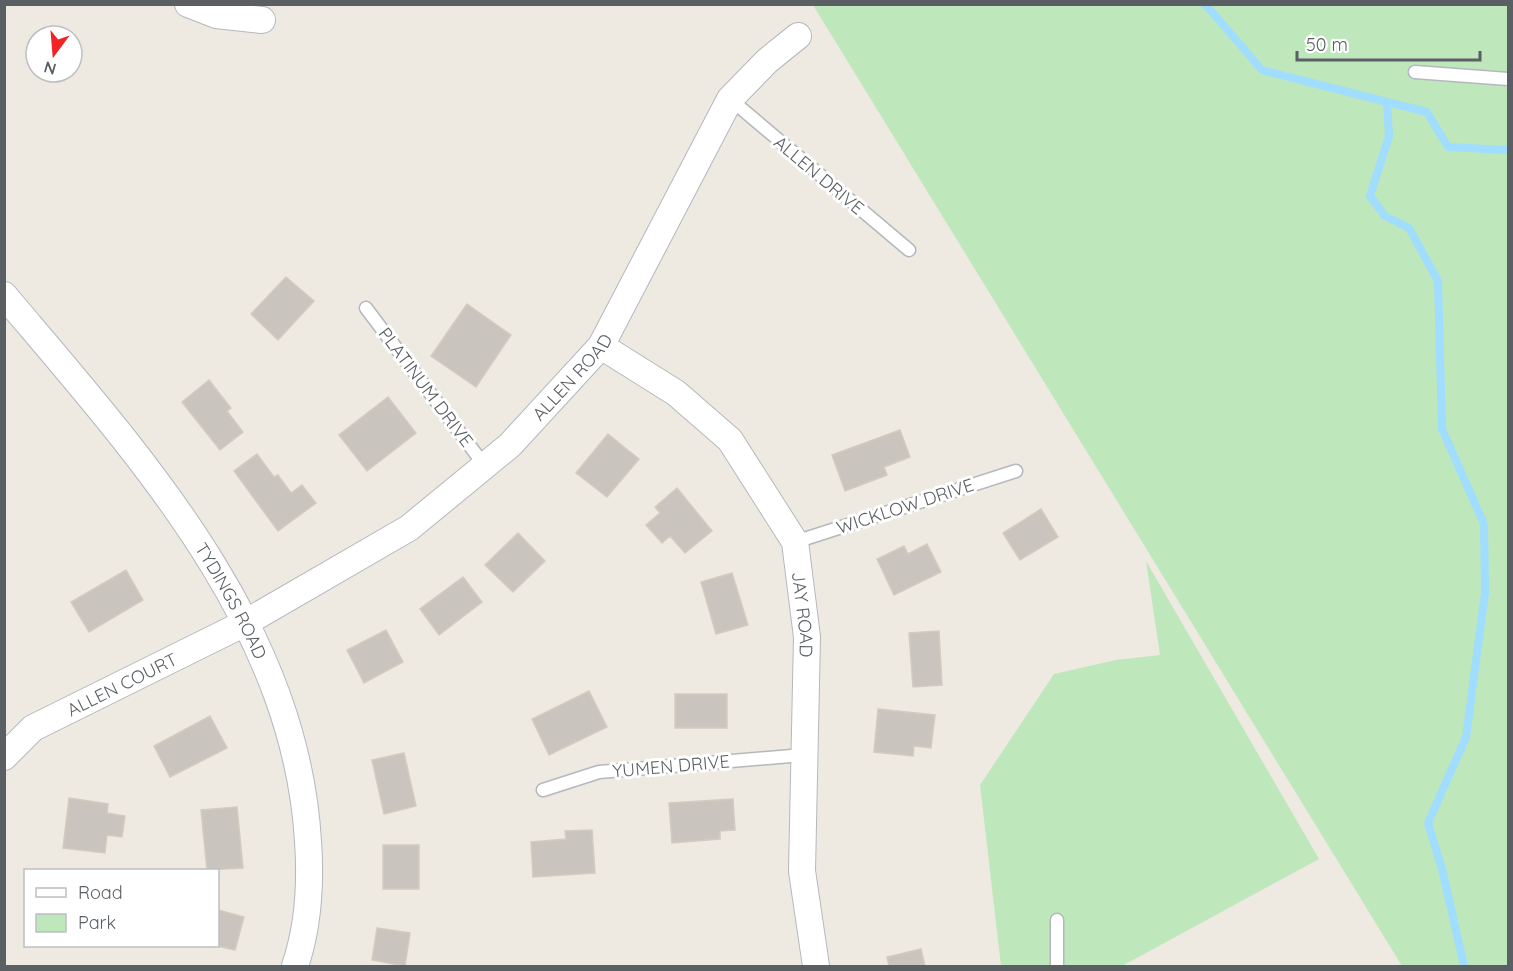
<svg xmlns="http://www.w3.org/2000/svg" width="1513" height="971" font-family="Quicksand,sans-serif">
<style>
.green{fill:#bfe7bc}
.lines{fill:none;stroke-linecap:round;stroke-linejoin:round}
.stream{stroke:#a0ddff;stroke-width:8}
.building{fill:#c9c5be;stroke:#d3cbbf;stroke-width:1.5}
.lane-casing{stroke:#b4b8bd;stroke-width:15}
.street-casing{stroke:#b4b8bd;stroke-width:28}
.lane{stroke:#fff;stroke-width:12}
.street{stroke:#fff;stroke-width:26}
.labels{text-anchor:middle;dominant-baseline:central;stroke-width:6;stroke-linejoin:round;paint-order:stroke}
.street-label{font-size:18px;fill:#5a5f63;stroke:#fff}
</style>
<rect width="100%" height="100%" fill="#eeeae1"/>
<!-- green -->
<path class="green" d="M 813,5 L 1508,5 L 1508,966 L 1402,966 Z
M 1146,561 L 1319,859 L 1122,966 L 1001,966 L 980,785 L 1054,674 L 1116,660 L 1160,655 Z"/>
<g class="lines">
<!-- stream -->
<path class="stream" d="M 1205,4 L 1262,70 L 1387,102 L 1389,136 L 1370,196 L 1385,216 L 1409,228 L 1438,281 L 1442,429 L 1484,524 L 1485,593 L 1466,737 L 1428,823 L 1442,869 L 1464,966
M 1387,102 L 1427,112 L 1448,147 L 1508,150"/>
</g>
<!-- building -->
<path class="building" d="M 286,277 L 314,301 L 278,340 L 251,314 Z
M 467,304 L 511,335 L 476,387 L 431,356 Z
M 209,380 L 231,408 L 227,411 L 243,432 L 220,450 L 182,402 Z
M 388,397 L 416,433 L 367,471 L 339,435 Z
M 900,430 L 910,457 L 884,467 L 887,475 L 845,491 L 832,455 Z
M 608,434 L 639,459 L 607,497 L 576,473 Z
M 257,454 L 274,477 L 278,475 L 291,493 L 302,485 L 316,503 L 278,531 L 234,471 Z
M 677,488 L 712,531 L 685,553 L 670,536 L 662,543 L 646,525 L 660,513 L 655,507 Z
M 1041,509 L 1058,537 L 1020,560 L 1003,533 Z
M 518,533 L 545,561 L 513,592 L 485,565 Z
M 927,544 L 941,572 L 894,595 L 877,559 L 904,546 L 908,554 Z
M 126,570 L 143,600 L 89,632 L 71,602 Z
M 732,573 L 748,625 L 716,634 L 701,582 Z
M 463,577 L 482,602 L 439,635 L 420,609 Z
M 386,630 L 403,662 L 364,683 L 347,650 Z
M 939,631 L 942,685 L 913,687 L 909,633 Z
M 589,691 L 607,727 L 549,755 L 532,719 Z
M 675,694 L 727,694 L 727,728 L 675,728 Z
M 878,709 L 935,715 L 931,748 L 914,746 L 913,756 L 874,752 Z
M 210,716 L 227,748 L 170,777 L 154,746 Z
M 404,753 L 416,806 L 384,814 L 372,760 Z
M 69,798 L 108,804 L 107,813 L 125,816 L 122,837 L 107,835 L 105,853 L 63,848 Z
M 733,799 L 735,830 L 720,831 L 720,839 L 672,843 L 669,803 Z
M 237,807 L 243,868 L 207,870 L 201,810 Z
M 592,830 L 595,873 L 533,877 L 531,842 L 566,839 L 565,831 Z
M 383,845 L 419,845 L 419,889 L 383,889 Z
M 218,910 L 244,917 L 235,950 L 217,946 Z
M 377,928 L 410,933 L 405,966 L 372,960 Z
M 921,949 L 925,966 L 889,966 L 887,957 Z"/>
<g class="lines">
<defs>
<path id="lane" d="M 1415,72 L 1508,79
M 730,99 L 909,250
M 366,308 L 485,466
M 795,542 L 1016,471
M 543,790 L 599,772 L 803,755
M 1057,920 L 1057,966"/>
<g id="street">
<path d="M 188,4 L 216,15 L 262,20"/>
<path id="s1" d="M 4,295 C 138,454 295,624 308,841 C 311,884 309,925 295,966"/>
<path id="s2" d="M 601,346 L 676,393 L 730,440 L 795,542 L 807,637 L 802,871 L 816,966"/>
<path id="s3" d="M 4,757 L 33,728 L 245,623 L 409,528 L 510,445 L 601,346 L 730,99 L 767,61 L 798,36"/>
</g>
</defs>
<!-- lane casing -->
<use href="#lane" class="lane-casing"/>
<!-- street casing -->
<use href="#street" class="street-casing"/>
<!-- lane -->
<use href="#lane" class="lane"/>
<!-- street -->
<use href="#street" class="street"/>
</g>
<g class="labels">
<!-- street labels -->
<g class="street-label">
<text transform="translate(819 175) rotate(40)">ALLEN DRIVE</text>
<text stroke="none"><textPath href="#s3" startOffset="690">ALLEN ROAD</textPath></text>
<text transform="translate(426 387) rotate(53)">PLATINUM DRIVE</text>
<text transform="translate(905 506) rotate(-18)">WICKLOW DRIVE</text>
<text stroke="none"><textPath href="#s1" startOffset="382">TYDINGS ROAD</textPath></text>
<text stroke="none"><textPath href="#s2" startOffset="354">JAY ROAD</textPath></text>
<text stroke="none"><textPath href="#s3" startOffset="140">ALLEN COURT</textPath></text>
<text transform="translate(671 766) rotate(-5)">YUMEN DRIVE</text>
</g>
</g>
<!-- border -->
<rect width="1513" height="971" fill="none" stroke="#5a5f63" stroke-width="12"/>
<!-- legend -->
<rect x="24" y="869" width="195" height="78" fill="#ffffff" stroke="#bdbfc1" stroke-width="1.5"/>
<rect x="36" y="888" width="30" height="9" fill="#ffffff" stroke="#bdbfc1" stroke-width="1.5"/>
<text x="78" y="899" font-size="18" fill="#5a5f63">Road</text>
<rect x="36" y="914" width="30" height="18" fill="#bfe7bc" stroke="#bdbfc1" stroke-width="1.5"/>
<text x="78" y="929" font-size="18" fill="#5a5f63">Park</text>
<!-- north arrow -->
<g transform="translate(54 54) rotate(196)"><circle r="28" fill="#ffffff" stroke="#bdbfc1" stroke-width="1.5"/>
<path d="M0-4.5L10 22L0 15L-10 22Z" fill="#f22324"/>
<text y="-9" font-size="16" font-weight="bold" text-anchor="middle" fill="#5a5f63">N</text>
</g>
<!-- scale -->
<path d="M1297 51v9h183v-9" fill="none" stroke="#5a5f63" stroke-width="3"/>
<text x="1306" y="51" font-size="18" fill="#5a5f63" stroke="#ffffff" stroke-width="4.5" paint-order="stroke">50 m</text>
</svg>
